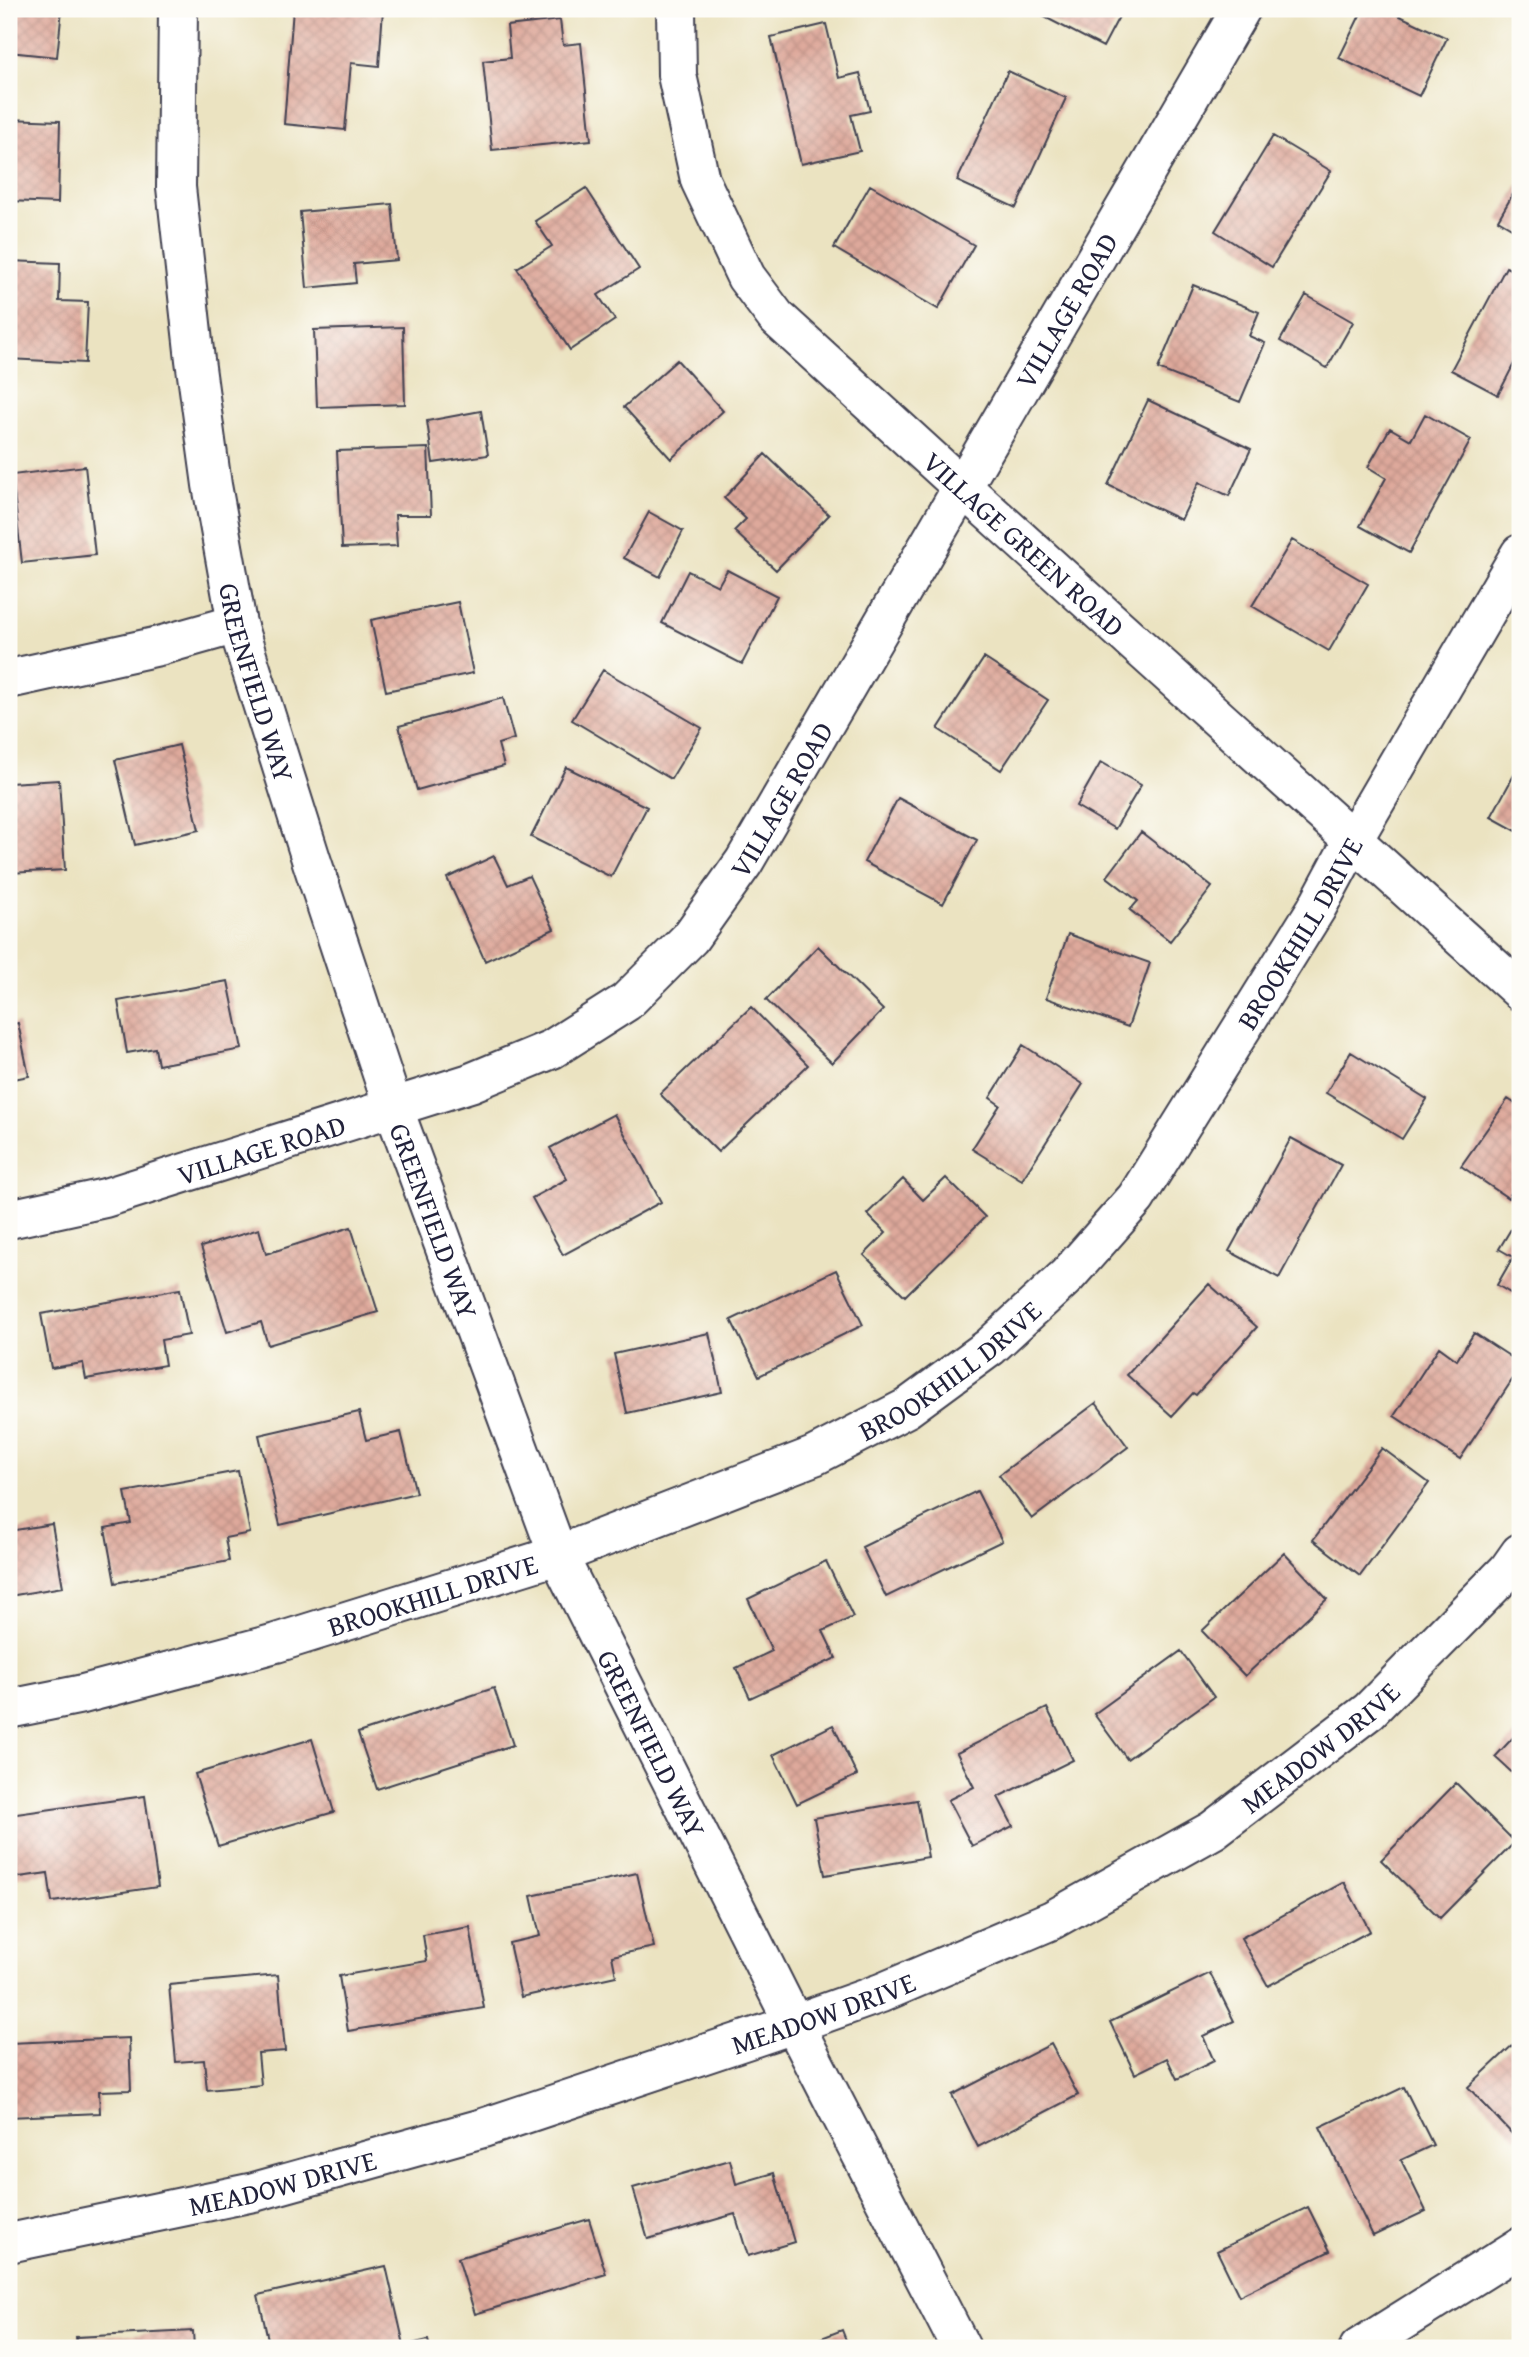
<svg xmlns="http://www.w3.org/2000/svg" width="1529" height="2357" font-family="'Gentium Book Plus',serif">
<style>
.building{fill:url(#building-cross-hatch)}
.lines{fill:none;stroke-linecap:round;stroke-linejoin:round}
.minor-casing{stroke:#403f4f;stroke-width:42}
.minor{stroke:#fff;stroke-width:38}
.labels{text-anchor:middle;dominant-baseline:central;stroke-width:6;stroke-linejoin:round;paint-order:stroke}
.street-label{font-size:28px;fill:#22223b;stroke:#fdfcf7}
</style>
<defs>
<pattern id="building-cross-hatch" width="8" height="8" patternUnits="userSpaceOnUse" patternTransform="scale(1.75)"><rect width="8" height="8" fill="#dea99b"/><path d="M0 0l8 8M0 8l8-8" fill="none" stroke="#be9186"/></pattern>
</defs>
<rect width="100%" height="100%" fill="#fdfcf7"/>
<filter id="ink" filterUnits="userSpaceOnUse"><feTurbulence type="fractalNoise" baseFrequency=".0143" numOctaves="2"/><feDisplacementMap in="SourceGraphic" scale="14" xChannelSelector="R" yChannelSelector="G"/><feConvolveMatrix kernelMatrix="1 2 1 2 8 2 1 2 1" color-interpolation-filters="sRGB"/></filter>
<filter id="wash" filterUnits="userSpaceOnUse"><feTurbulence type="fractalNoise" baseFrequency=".00686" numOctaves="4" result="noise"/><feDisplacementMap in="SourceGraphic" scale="28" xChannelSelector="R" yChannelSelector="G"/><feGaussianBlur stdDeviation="1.57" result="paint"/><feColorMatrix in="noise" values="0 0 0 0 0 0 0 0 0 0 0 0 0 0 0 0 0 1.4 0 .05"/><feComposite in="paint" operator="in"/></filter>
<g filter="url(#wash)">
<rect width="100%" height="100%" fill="#ebe3c1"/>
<g id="blocks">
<!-- building -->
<path class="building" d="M 9,9 L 62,9 L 57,57 L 9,52 Z
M 293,9 L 383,9 L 379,66 L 351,63 L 345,130 L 284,124 Z
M 1029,9 L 1123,9 L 1103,47 Z
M 1363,9 L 1385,9 L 1447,38 L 1419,96 L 1339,58 Z
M 560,20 L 563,45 L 581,43 L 591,140 L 492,150 L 483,61 L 510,58 L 507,26 Z
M 826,24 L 839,78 L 860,73 L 870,111 L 851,115 L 860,151 L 801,164 L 771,37 Z
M 1008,71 L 1066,98 L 1016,208 L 957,181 Z
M 9,119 L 60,121 L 58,203 L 9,201 Z
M 1273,136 L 1331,171 L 1272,267 L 1215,231 Z
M 1520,182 L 1520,233 L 1498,220 Z
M 870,185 L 974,245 L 938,309 L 834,248 Z
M 586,188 L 639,269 L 598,295 L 615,320 L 570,350 L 517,268 L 552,246 L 535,221 Z
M 392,204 L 397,260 L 354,264 L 356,283 L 307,288 L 300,212 Z
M 9,261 L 60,263 L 59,301 L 88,302 L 85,363 L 9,359 Z
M 1506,267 L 1520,274 L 1520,352 L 1498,395 L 1451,370 Z
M 1193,285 L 1259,312 L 1249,336 L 1265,343 L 1240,402 L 1158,369 Z
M 1306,295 L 1353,322 L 1327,368 L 1280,341 Z
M 403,327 L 405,404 L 317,407 L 314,330 Z
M 677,360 L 723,411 L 671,459 L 624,407 Z
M 1148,400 L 1251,449 L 1229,496 L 1199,482 L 1181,520 L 1108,485 Z
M 481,411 L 488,455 L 433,463 L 427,421 Z
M 1425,414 L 1471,440 L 1409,553 L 1360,526 L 1386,478 L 1368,467 L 1390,428 L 1411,440 Z
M 428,448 L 431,515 L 395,515 L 397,546 L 342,548 L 337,451 Z
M 765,454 L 829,515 L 776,570 L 734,531 L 746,519 L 724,498 Z
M 85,466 L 95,555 L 22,563 L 12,475 Z
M 649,512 L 683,531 L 660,577 L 624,558 Z
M 1292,540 L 1368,584 L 1329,651 L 1252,606 Z
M 727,570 L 777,596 L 742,664 L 662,623 L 688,571 L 718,586 Z
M 458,602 L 473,673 L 386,691 L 371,620 Z
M 984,658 L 1048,700 L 1001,770 L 938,729 Z
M 603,670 L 702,728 L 671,779 L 572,720 Z
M 503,698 L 514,739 L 498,744 L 504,766 L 417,790 L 399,726 Z
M 179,745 L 199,830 L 135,845 L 115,760 Z
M 1101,762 L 1141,785 L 1115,829 L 1076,806 Z
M 1520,764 L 1520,833 L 1491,817 Z
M 566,767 L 647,807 L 611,877 L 531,837 Z
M 59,780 L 65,870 L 9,873 L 9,783 Z
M 898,798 L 977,840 L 943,904 L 864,862 Z
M 1141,832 L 1212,887 L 1170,941 L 1130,910 L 1138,901 L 1107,877 Z
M 494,856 L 508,885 L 529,876 L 554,929 L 485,961 L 447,878 Z
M 1068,934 L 1150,963 L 1128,1027 L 1046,998 Z
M 818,946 L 883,1010 L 832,1063 L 766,1000 Z
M 228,981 L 242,1049 L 158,1065 L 155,1048 L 127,1053 L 118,1001 Z
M 751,1007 L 808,1065 L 718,1152 L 660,1094 Z
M 18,1023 L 29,1076 L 9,1080 L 9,1025 Z
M 1023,1045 L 1083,1084 L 1022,1180 L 972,1149 L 1000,1105 L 990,1098 Z
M 1351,1052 L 1427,1099 L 1402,1139 L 1326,1093 Z
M 1508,1099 L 1520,1107 L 1520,1179 L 1508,1198 L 1461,1166 Z
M 614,1114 L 661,1202 L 563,1255 L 532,1198 L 567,1179 L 550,1148 Z
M 1291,1138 L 1341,1165 L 1279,1278 L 1229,1251 Z
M 946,1178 L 985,1217 L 905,1296 L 864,1255 L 886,1233 L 867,1214 L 903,1179 L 923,1200 Z
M 1520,1214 L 1520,1299 L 1497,1285 L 1513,1257 L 1499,1249 Z
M 351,1227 L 378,1312 L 268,1345 L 261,1322 L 227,1332 L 201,1247 L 259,1229 L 266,1254 Z
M 836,1270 L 863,1325 L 759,1376 L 731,1320 Z
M 1209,1284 L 1257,1327 L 1196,1395 L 1193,1393 L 1172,1416 L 1127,1375 Z
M 180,1289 L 189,1335 L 161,1340 L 165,1365 L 86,1379 L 83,1363 L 51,1368 L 41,1314 Z
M 709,1333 L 722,1392 L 627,1413 L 614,1354 Z
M 1474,1333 L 1520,1363 L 1520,1368 L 1460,1459 L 1394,1416 L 1439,1347 L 1457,1360 Z
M 1096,1403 L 1128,1447 L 1032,1519 L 999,1475 Z
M 359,1412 L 366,1440 L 401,1432 L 416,1493 L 280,1525 L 259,1435 Z
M 1382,1448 L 1429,1483 L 1360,1576 L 1313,1540 Z
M 238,1471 L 250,1533 L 225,1538 L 229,1561 L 115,1583 L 105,1528 L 131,1523 L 125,1492 Z
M 977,1491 L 1002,1541 L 886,1597 L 862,1547 Z
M 52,1524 L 63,1587 L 9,1596 L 9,1531 Z
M 1284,1553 L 1327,1599 L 1245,1676 L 1202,1631 Z
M 826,1561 L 853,1617 L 823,1631 L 836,1658 L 750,1698 L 736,1668 L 772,1651 L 748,1599 Z
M 1181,1651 L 1214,1697 L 1127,1759 L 1094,1714 Z
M 494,1688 L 513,1745 L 377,1789 L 358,1733 Z
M 1047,1708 L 1073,1760 L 998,1797 L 1013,1826 L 972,1846 L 948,1800 L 974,1787 L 957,1753 Z
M 833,1725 L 857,1775 L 797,1804 L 773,1755 Z
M 1520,1730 L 1520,1780 L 1495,1757 Z
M 312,1739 L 334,1812 L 218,1846 L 195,1774 Z
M 1456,1783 L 1515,1842 L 1440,1918 L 1381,1860 Z
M 145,1796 L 158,1887 L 52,1902 L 48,1873 L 12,1878 L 9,1855 L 9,1815 Z
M 917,1800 L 928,1857 L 825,1875 L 814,1818 Z
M 637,1873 L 654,1947 L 612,1956 L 616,1976 L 521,1997 L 509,1943 L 540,1936 L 531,1896 Z
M 1344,1882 L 1370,1931 L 1268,1986 L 1241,1938 Z
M 470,1927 L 484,2008 L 348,2031 L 339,1976 L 427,1961 L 423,1935 Z
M 1210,1973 L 1234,2021 L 1203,2036 L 1214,2061 L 1177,2079 L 1167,2058 L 1135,2074 L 1110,2022 Z
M 278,1975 L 285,2051 L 258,2053 L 261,2085 L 207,2090 L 204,2060 L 176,2062 L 169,1985 Z
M 129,2038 L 131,2090 L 99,2091 L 100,2113 L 9,2117 L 9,2043 Z
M 1520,2038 L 1520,2134 L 1516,2138 L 1468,2087 Z
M 1051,2044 L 1078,2095 L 978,2147 L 952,2095 Z
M 1404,2087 L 1433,2145 L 1401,2160 L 1426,2211 L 1373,2236 L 1320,2127 Z
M 730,2160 L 736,2184 L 774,2173 L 794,2242 L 748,2256 L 735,2214 L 648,2239 L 633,2188 Z
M 1308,2207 L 1330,2251 L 1239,2296 L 1217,2251 Z
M 589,2219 L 606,2274 L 475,2314 L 458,2258 Z
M 386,2266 L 404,2345 L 389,2348 L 299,2348 L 298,2346 L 270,2348 L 258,2295 Z
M 842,2330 L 849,2348 L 796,2348 Z
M 193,2331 L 194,2348 L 77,2348 L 76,2337 Z
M 428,2340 L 430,2348 L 399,2348 L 399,2347 Z"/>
</g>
</g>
<g filter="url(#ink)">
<use href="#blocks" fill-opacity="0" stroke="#403f4f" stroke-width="2"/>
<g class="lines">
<defs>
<g id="minor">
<path id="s1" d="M 178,9 L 176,187 L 195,360 L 212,485 L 237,624 L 311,859 L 393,1107 L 558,1555 L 794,2024 L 961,2348"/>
<path id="s2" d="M 676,9 L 677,75 L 700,180 L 746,277 L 776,317 L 962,487 L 1520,991"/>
<path d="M 9,679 L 159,646 L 237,624"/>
<path id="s3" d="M 9,1219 L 105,1198 L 470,1083 L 552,1049 L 626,1002 L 690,938 L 744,862 L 1241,9"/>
<path id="s4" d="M 9,1709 L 83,1694 L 276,1643 L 558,1555 L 814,1456 L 907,1408 L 990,1347 L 1067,1276 L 1136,1198 L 1316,909 L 1353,840 L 1520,554"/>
<path id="s5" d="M 9,2243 L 254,2192 L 483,2128 L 794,2024 L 881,1993 L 1052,1920 L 1213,1830 L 1369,1711 L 1508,1570 L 1520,1553"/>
<path d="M 1359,2348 L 1520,2247"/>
</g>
</defs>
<!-- minor casing -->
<use href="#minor" class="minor-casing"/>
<!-- minor -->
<use href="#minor" class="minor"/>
</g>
</g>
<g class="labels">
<!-- street labels -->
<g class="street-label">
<text stroke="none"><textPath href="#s3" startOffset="1480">VILLAGE ROAD</textPath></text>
<text stroke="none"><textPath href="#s2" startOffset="667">VILLAGE GREEN ROAD</textPath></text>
<text stroke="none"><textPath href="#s1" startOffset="681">GREENFIELD WAY</textPath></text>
<text stroke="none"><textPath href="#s3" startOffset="914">VILLAGE ROAD</textPath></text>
<text stroke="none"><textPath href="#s4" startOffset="1573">BROOKHILL DRIVE</textPath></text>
<text stroke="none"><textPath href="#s3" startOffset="262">VILLAGE ROAD</textPath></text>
<text stroke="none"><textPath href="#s1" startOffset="1248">GREENFIELD WAY</textPath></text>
<text stroke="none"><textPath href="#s4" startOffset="1006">BROOKHILL DRIVE</textPath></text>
<text stroke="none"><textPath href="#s4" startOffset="439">BROOKHILL DRIVE</textPath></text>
<text stroke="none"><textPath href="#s1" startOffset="1815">GREENFIELD WAY</textPath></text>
<text stroke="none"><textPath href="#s5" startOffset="1414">MEADOW DRIVE</textPath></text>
<text stroke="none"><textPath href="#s5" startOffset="847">MEADOW DRIVE</textPath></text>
<text stroke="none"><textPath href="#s5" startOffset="280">MEADOW DRIVE</textPath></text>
</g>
</g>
<!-- margin -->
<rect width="1529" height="2357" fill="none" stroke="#fdfcf7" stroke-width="35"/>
</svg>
